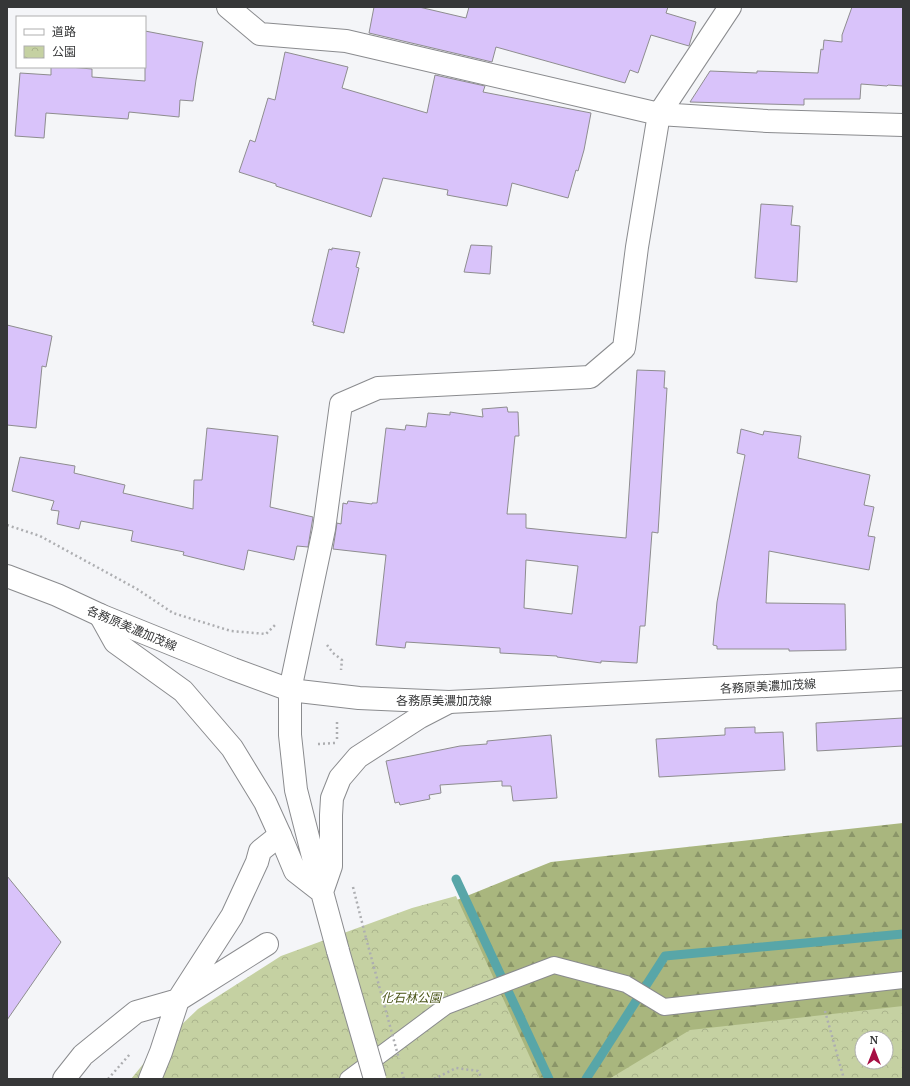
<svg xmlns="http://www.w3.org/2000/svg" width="910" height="1086" font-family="'PT Serif','Noto Sans JP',serif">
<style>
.forest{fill:url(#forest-firs);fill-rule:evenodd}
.park{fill:url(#park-crowns);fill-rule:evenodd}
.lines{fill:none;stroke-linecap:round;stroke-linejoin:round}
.stream{stroke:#58a6a8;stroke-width:9}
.building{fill:#d9c3fa;stroke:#8e8d8f;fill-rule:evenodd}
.service-casing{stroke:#8a8b8e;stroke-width:18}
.minor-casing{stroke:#8a8b8e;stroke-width:24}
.tertiary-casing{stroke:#8a8b8e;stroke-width:24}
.secondary-casing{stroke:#8a8b8e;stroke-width:24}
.path{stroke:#adaeb1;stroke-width:2.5;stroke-dasharray:2 3;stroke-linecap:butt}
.service{stroke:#fff;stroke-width:16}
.minor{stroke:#fff;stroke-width:22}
.tertiary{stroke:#fff;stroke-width:22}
.secondary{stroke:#fff;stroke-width:22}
.tertiary-bridge-casing{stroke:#8a8b8e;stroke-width:24;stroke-linecap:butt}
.path-bridge{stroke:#adaeb1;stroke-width:2.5;stroke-dasharray:2 3;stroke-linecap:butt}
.tertiary-bridge{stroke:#fff;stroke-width:22}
.labels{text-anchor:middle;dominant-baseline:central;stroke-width:3.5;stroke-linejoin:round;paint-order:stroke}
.street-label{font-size:12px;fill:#363738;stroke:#fff}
.park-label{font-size:12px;font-style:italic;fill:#495416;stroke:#fff}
</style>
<defs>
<pattern id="forest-firs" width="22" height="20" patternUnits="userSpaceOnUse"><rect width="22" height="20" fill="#a9b67e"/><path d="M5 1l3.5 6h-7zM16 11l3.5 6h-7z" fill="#8a9568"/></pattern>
<pattern id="park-crowns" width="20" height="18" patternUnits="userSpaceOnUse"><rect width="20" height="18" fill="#c5d1a2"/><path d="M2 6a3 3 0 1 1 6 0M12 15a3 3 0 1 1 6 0" fill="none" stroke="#aab48c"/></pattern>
</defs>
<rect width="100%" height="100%" fill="#f4f5f8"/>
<!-- forest -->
<path class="forest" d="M 903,823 L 903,1079 L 420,1079 L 380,931 L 551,862 ZM 862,1038 L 886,1038 L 886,1062 L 862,1062 Z"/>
<!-- park -->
<path class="park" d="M 456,896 L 540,1079 L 131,1079 L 153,1052 L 198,1009 L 281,956 L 412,908 Z
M 903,1006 L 903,1079 L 609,1079 L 690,1030 ZM 862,1038 L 886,1038 L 886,1062 L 862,1062 Z"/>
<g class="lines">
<!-- stream -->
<path class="stream" d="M 456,879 L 549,1079
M 586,1079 L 665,956 L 903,934"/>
</g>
<!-- building -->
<path class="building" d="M 374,7 L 419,7 L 466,18 L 469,7 L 668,7 L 666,13 L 696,22 L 689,46 L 651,35 L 638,73 L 630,70 L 625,83 L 496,47 L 492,62 L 369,33 Z
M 852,7 L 903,7 L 903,86 L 888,85 L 887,86 L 861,84 L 860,99 L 804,99 L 804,105 L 690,102 L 710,71 L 757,73 L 757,71 L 818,73 L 821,49 L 823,50 L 824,40 L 842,42 L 842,35 Z
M 145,31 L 203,42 L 196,80 L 193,101 L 180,100 L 179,117 L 129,112 L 128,119 L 46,113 L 44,138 L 15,136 L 20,73 L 51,75 L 51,67 L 70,67 L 92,69 L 92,77 L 145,81 Z
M 285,52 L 348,67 L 342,88 L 427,113 L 435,75 L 485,86 L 483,92 L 591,113 L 584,150 L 578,171 L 576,170 L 568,198 L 512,183 L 507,206 L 447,195 L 448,190 L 383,178 L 371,217 L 276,186 L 276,184 L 239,172 L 250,140 L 255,142 L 268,98 L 275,100 Z
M 761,204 L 793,206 L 791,225 L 800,226 L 797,282 L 755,278 Z
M 471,245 L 492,246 L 490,274 L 464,272 Z
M 332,248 L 360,252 L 356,267 L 359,268 L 344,333 L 313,325 L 314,322 L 312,322 L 329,249 L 332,250 Z
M 7,325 L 52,336 L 46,367 L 42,366 L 36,428 L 7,425 Z
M 637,370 L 665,371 L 664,388 L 667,388 L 658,533 L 652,532 L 645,626 L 640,626 L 637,663 L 601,661 L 601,663 L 557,657 L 557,656 L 500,653 L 500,648 L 406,642 L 405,648 L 376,645 L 386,555 L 333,549 L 337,523 L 341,524 L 343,503 L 347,504 L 348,501 L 372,504 L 372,503 L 377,503 L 386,428 L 405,430 L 406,425 L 426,427 L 428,413 L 450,415 L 450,412 L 483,417 L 482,409 L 507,407 L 508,412 L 518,412 L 519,436 L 515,436 L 507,514 L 526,514 L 526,528 L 574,533 L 626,538 ZM 526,560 L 578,566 L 572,614 L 524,608 Z
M 207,428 L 278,436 L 270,507 L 313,517 L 308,547 L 297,546 L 294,560 L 248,550 L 244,570 L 183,555 L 184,552 L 131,541 L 133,531 L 81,521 L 79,529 L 57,524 L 59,511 L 51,510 L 54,501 L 12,491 L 20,457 L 75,466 L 74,473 L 125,485 L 123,493 L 193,509 L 194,480 L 202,480 Z
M 741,429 L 763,435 L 764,431 L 801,436 L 798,458 L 870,475 L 864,505 L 874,507 L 868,536 L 875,537 L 869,570 L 769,551 L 766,603 L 845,604 L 846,650 L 789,651 L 789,649 L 717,649 L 717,646 L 713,645 L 717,602 L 745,455 L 737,453 Z
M 903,718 L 903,746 L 817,751 L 816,723 Z
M 755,727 L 755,733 L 783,732 L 785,770 L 659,777 L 656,739 L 725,735 L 725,728 Z
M 551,735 L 557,798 L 513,801 L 511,786 L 502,786 L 502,781 L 440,785 L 441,793 L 429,795 L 430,799 L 400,805 L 399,802 L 395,803 L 386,761 L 460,746 L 487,744 L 487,741 Z
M 7,876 L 61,942 L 7,1020 Z"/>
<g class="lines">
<defs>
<path id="service" d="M 348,1079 L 446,1006 L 554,965 L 626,984 L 664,1007 L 903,980"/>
<path id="minor" d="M 228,7 L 260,34 L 346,41 L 659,114 L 767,121 L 903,125
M 290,690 L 324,529 L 341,404 L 378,388 L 590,377 L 624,348 L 637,247 L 659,114 L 730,7
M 64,1079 L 83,1055 L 136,1012 L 178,1000 L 232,916 L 257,862 L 260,851 L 280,835
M 150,1079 L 161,1052 L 178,1000 L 267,944"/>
<path id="tertiary" d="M 100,615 L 115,642 L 183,691 L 232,748 L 265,802 L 280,835 L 295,871 L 322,892
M 290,690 L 290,735 L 296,790 L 322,892 L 338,951
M 322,892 L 331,866 L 331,815 L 332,798 L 340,778 L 358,757 L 420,717 L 449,702"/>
<path id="secondary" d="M 7,576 L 57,595 L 100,615 L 233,669 L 290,690 L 359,698 L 449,702 L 903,679"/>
</defs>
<!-- service casing -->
<use href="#service" class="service-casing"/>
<!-- minor casing -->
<use href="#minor" class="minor-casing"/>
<!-- tertiary casing -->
<use href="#tertiary" class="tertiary-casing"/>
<!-- secondary casing -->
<use href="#secondary" class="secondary-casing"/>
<!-- path -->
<path class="path" d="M 7,525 L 40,536 L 137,589 L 173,613 L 231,631 L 266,634 L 275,625
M 327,645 L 333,653 L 342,660 L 341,670
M 337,722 L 337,739
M 318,744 L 335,743
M 353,887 L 366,938
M 825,1011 L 844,1079
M 108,1079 L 130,1054
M 434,1079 L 456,1068 L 478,1071 L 482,1079"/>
<!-- service -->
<use href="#service" class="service"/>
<!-- minor -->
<use href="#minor" class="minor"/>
<!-- tertiary -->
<use href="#tertiary" class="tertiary"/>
<!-- secondary -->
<use href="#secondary" class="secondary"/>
<defs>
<path id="tertiary-bridge" d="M 338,951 L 375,1079"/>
</defs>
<!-- tertiary-bridge casing -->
<use href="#tertiary-bridge" class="tertiary-bridge-casing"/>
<!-- path-bridge -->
<path class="path-bridge" d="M 366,938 L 399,1059
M 402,1072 L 404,1079"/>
<!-- tertiary-bridge -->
<use href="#tertiary-bridge" class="tertiary-bridge"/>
</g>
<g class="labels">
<!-- street labels -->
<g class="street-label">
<text transform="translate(132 628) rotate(23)">各務原美濃加茂線</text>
<text transform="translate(768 686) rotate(-3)">各務原美濃加茂線</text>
<text x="444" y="700">各務原美濃加茂線</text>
</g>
<!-- park labels -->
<g class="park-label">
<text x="411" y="997">化石林公園</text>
</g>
</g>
<!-- border -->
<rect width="910" height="1086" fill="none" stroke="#363738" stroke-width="16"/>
<!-- legend -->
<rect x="16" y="16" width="130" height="52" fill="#ffffff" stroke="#afafaf"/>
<rect x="24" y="29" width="20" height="6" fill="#ffffff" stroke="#afafaf"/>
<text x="52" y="36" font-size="12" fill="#363738">道路</text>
<rect x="24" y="46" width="20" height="12" fill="url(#park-crowns)" stroke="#afafaf"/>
<text x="52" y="56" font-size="12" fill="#363738">公園</text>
<!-- north arrow -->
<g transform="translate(874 1050)"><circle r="19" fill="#ffffff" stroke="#afafaf"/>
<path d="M0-3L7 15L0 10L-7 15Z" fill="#a60e43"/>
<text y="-6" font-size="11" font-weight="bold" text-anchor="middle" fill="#363738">N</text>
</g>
</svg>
